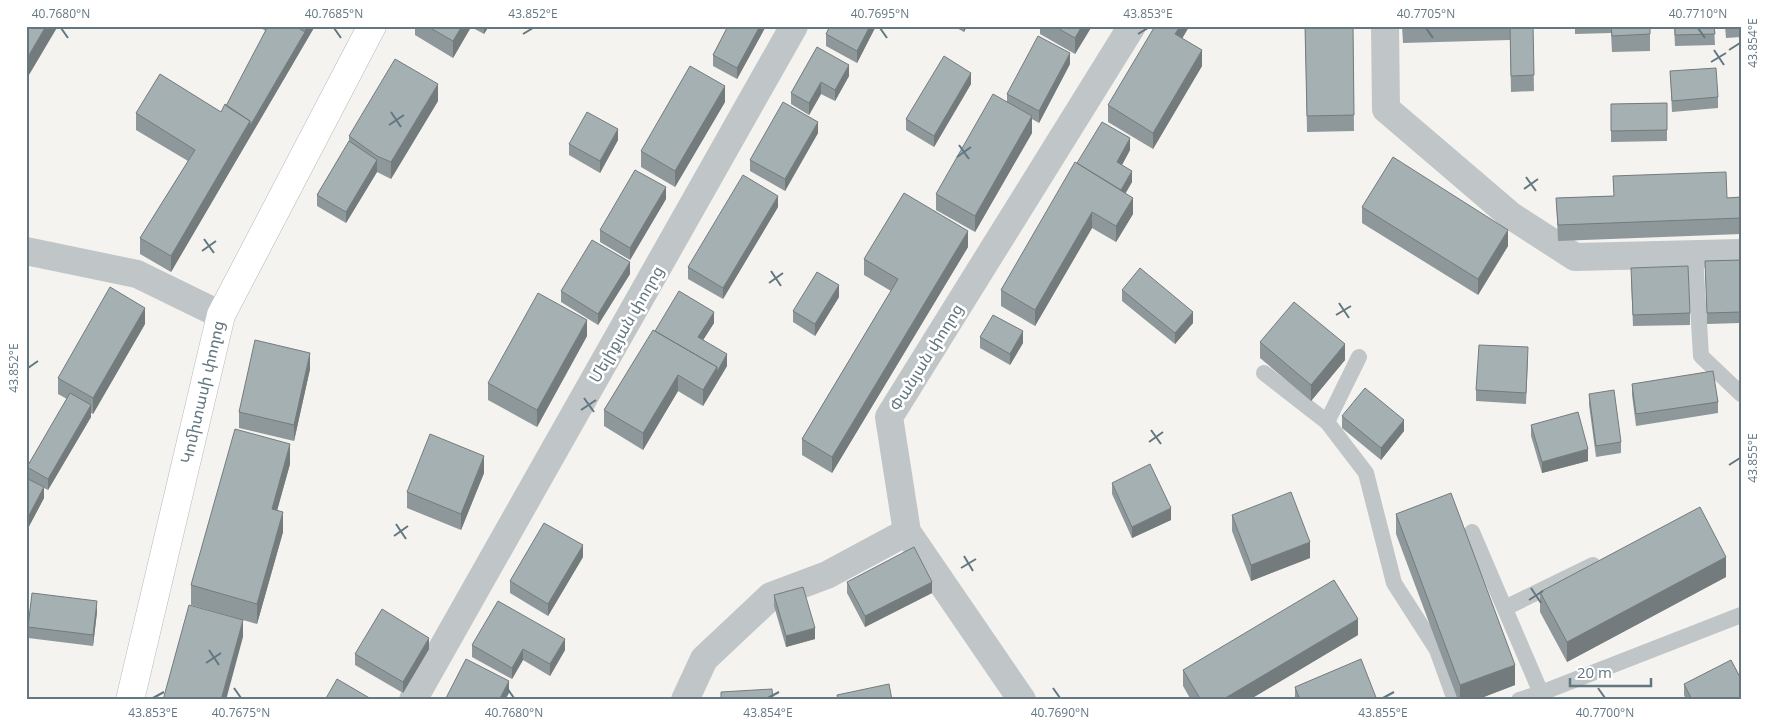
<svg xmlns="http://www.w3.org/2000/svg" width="1767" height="726" font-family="'Open Sans','Noto Sans Armenian',sans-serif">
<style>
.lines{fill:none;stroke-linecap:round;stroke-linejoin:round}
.secondary-casing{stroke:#b2b9bc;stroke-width:29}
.service{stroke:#c0c5c7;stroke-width:16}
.minor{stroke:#c0c5c7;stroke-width:28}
.secondary{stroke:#fff;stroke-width:28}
.wall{fill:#8e979a}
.shaded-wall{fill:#747b7d}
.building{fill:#a5b0b3;stroke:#747b7d}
.ticks{fill:none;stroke:#627781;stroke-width:2}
.labels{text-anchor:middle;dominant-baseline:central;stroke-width:5;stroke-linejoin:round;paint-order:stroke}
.street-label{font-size:16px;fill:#627781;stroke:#fff}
.neatline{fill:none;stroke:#627781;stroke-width:2}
.ticks-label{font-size:12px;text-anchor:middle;fill:#627781}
</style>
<rect width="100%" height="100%" fill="#f4f3ef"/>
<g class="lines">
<defs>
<path id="secondary" d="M 130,700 L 221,315 L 372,26"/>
</defs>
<!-- secondary casing -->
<use href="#secondary" class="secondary-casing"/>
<!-- service -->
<path class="service" d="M 1695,255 L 1701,356 L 1741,394
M 1264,373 L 1327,422 L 1366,473 L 1394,583 L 1437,650 L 1455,700
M 1327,422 L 1359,357
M 1472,532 L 1541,693
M 1505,608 L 1593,565
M 1519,700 L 1541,693 L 1741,615"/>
<!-- minor -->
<path class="minor" d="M 1385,26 L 1386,109 L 1510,215 L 1575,257 L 1741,253
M 26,251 L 137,274 L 221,315
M 413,700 L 794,26
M 685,700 L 704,659 L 771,596 L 827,575 L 907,532
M 1022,700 L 907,532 L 889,417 L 1132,26"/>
<!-- secondary -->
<use href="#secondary" class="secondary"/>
</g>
<!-- wall -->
<path class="wall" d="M 257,26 L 315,26 L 171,272 L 140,254 L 140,238 L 188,161 L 136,130 L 136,113 L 221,112 L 226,106 L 266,31 Z
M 415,26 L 489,26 L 484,34 L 471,27 L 453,58 L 415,35 Z
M 728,26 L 766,26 L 737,79 L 713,66 L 713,55 Z
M 830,26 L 876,26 L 857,63 L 826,46 L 826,34 Z
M 953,26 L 967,26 L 964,32 Z
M 1040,26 L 1092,26 L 1075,54 L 1040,34 Z
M 1189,26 L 1182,39 L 1202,66 L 1153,149 L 1108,122 L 1108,105 Z
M 1305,26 L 1353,26 L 1354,131 L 1307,132 Z
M 1402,26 L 1533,26 L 1534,91 L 1511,92 L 1510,40 L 1403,43 Z
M 1575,26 L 1650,26 L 1650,51 L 1612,52 L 1611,33 L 1575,34 Z
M 1674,26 L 1714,26 L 1715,45 L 1675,46 Z
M 1725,26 L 1741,26 L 1741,37 L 1726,38 Z
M 817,47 L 849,76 L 835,101 L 821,94 L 809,115 L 791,104 L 791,93 Z
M 1070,64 L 1039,123 L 1032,119 L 1032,133 L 975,232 L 936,210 L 936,194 L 1007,102 L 1007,94 Z
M 1670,71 L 1718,97 L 1718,108 L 1672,112 Z
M 971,84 L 934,147 L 906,130 L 906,119 Z
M 438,101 L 391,179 L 377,172 L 346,223 L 317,206 L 317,195 L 349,141 L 349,136 Z
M 725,102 L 675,187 L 641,167 L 641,151 Z
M 1667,103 L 1667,141 L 1611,142 L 1611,104 Z
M 818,133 L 785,191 L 750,171 L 750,160 Z
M 618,140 L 600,173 L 569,155 L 569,144 Z
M 1130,150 L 1122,165 L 1132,182 L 1125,193 L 1133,214 L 1116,242 L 1092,228 L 1035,326 L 1001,306 L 1001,290 L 1077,163 Z
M 1613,176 L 1727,198 L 1741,197 L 1741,234 L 1558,241 L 1556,198 L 1614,196 Z
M 666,199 L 630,260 L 600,242 L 600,230 Z
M 778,207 L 723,299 L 688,279 L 688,267 Z
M 1362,207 L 1508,246 L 1478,295 L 1362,223 Z
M 968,247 L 832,473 L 802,455 L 802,439 L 891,291 L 864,275 L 864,259 Z
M 1741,260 L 1741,323 L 1707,324 L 1705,261 Z
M 630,274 L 598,325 L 561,302 L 561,291 Z
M 1631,279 L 1690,313 L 1690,325 L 1633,326 Z
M 1122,290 L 1193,323 L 1175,344 L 1122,301 Z
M 839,297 L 815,336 L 793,322 L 793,311 Z
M 714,323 L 703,340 L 727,366 L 703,406 L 678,391 L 643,450 L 604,426 L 604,410 L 655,331 Z
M 145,324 L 93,414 L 91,413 L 91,417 L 48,490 L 44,488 L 44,498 L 26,532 L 26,478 L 27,478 L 27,467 L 67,399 L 58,394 L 58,378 Z
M 587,336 L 537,427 L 488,400 L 488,383 Z
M 980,337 L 1023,343 L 1010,365 L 980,348 Z
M 1260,342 L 1345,360 L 1311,401 L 1260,358 Z
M 1528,358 L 1526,404 L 1476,401 L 1476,390 Z
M 310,369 L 294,441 L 239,428 L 239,412 Z
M 1632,384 L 1718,402 L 1718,413 L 1636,426 L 1632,395 Z
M 1589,394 L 1621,442 L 1621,453 L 1596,457 L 1589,405 Z
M 1342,416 L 1404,431 L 1381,460 L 1342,428 Z
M 1531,425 L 1588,461 L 1542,473 L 1531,436 Z
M 290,464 L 277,510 L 283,532 L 257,624 L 191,605 L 191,585 Z
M 484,473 L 461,530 L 407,508 L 407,492 Z
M 1112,483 L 1171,520 L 1132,538 L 1112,494 Z
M 1396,514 L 1515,685 L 1476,700 L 1458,700 L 1396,534 Z
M 1232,515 L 1310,558 L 1251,581 L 1232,531 Z
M 583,557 L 548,616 L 510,593 L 510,581 Z
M 1726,577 L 1567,662 L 1540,612 L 1540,592 Z
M 847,582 L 932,593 L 865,627 L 847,593 Z
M 774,595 L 815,639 L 786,647 L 774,606 Z
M 97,612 L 93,646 L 28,638 L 28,627 Z
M 1358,635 L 1249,700 L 1191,700 L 1183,686 L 1183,670 Z
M 472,645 L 565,650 L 550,676 L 523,660 L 512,679 L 472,657 Z
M 429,649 L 403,693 L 355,665 L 355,654 Z
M 1684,684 L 1741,700 L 1686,700 L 1684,695 Z
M 1295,687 L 1377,700 L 1295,700 Z"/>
<!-- shaded-wall -->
<path class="shaded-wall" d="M 46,26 L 58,26 L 26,80 L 26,60 Z
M 306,26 L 315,26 L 171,272 L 171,256 L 250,121 L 305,32 Z
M 462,26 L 471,27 L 453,58 L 453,41 Z
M 484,26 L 489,26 L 484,34 Z
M 760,26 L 766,26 L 737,79 L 737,68 Z
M 870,26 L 876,26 L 857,63 L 857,51 Z
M 964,26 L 967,26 L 964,32 Z
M 1082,26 L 1092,26 L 1075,54 L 1075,38 Z
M 1180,26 L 1189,26 L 1189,27 L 1175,50 L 1175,34 Z
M 1202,50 L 1202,66 L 1153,149 L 1153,133 Z
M 1070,53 L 1070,64 L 1039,123 L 1039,111 Z
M 849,65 L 849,76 L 835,101 L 835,90 Z
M 971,73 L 971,84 L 934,147 L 934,136 Z
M 821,82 L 821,94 L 809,115 L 809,103 Z
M 438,84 L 438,101 L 391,179 L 391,162 Z
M 725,86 L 725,102 L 675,187 L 675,171 Z
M 1032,116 L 1032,133 L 975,232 L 975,216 Z
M 818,122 L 818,133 L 785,191 L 785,179 Z
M 618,129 L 618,140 L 600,173 L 600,161 Z
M 1130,138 L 1130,150 L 1117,174 L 1117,162 Z
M 377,160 L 377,172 L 346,223 L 346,212 Z
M 1132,171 L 1132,182 L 1119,205 L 1119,194 Z
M 666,187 L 666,199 L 630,260 L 630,248 Z
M 778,196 L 778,207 L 723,299 L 723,288 Z
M 1133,198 L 1133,214 L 1116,242 L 1116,226 Z
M 1092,212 L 1092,228 L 1035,326 L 1035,310 Z
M 1508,230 L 1508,246 L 1478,295 L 1478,279 Z
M 968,231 L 968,247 L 832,473 L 832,457 Z
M 630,262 L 630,274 L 598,325 L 598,314 Z
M 839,285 L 839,297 L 815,336 L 815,324 Z
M 145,308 L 145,324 L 93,414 L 93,398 Z
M 714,312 L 714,323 L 698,348 L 698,337 Z
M 1193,312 L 1193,323 L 1175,344 L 1175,333 Z
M 587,320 L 587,336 L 537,427 L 537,410 Z
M 1023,331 L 1023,343 L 1010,365 L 1010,354 Z
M 1345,344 L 1345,360 L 1311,401 L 1311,385 Z
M 310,353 L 310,369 L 294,441 L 294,425 Z
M 727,354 L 727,366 L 703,406 L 703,390 L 717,367 Z
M 678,375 L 678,391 L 643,450 L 643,433 Z
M 91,405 L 91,417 L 48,490 L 48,479 Z
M 1404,420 L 1404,431 L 1381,460 L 1381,448 Z
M 290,444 L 290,464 L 272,529 L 272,509 Z
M 1588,449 L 1588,461 L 1542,473 L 1542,462 Z
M 484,456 L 484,473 L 461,530 L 461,514 Z
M 44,487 L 44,498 L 26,532 L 26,521 Z
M 1171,508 L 1171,520 L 1132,538 L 1132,527 Z
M 283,512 L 283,532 L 257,624 L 257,604 Z
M 1310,542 L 1310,558 L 1251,581 L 1251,565 Z
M 583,545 L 583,557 L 548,616 L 548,604 Z
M 1726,557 L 1726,577 L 1567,662 L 1567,642 Z
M 932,582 L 932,593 L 865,627 L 865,616 Z
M 97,601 L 97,612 L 93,646 L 93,635 Z
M 1358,619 L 1358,635 L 1249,700 L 1222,700 Z
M 243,620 L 243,637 L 226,700 L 221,700 Z
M 815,628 L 815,639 L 786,647 L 786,636 Z
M 429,638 L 429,649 L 403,693 L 403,682 Z
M 565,639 L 565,650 L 550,676 L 550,664 Z
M 523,649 L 523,660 L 512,679 L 512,668 Z
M 1515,665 L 1515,685 L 1476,700 L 1460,700 L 1460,685 Z
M 509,681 L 509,693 L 505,700 L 499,700 Z"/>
<!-- building -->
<path class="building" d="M 26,26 L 46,26 L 26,60 Z
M 268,26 L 295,26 L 305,32 L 250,126 L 250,121 L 226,106 Z
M 427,26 L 462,26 L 453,41 Z
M 728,26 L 760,26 L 737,68 L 713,55 Z
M 830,26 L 870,26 L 857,51 L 826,34 Z
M 1054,26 L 1082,26 L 1075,38 Z
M 1155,26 L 1180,26 L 1175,34 L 1202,50 L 1153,133 L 1108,105 Z
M 1305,26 L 1353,26 L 1354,115 L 1307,116 Z
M 1510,26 L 1533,26 L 1534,75 L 1511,76 Z
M 1611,26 L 1650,26 L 1650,34 L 1612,36 Z
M 1675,26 L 1714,26 L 1715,34 L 1675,35 Z
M 1038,36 L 1070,53 L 1039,111 L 1007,94 Z
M 817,47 L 849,65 L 835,90 L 821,82 L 809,103 L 791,93 Z
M 944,56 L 971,73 L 934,136 L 906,119 Z
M 395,59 L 438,84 L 391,162 L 377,156 L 349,136 Z
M 690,66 L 725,86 L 675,171 L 641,151 Z
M 1716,68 L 1718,97 L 1672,101 L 1670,71 Z
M 160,74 L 221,112 L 225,104 L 250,121 L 171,256 L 140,238 L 195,150 L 136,113 Z
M 993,94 L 1032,116 L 975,216 L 936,194 Z
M 783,102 L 818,122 L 785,179 L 750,160 Z
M 1667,103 L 1667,130 L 1611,131 L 1611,104 Z
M 587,112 L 618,129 L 600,161 L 569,144 Z
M 1102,122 L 1130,138 L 1117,162 L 1132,171 L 1121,190 L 1077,163 Z
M 349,141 L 377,160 L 346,212 L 317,195 Z
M 1393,157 L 1508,230 L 1478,279 L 1362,207 Z
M 1075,162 L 1133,198 L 1116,226 L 1092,212 L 1035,310 L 1001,290 Z
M 635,170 L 666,187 L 630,248 L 600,230 Z
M 1726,172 L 1727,198 L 1741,197 L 1741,218 L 1558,225 L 1556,198 L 1614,196 L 1613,176 Z
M 743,175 L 778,196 L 723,288 L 688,267 Z
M 904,193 L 968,231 L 832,457 L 802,439 L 898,279 L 864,259 Z
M 592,240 L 630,262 L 598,314 L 561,291 Z
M 1741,260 L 1741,312 L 1707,313 L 1705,261 Z
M 1688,266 L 1690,313 L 1633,315 L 1631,268 Z
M 1140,268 L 1193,312 L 1175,333 L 1122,290 Z
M 817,272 L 839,285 L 815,324 L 793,311 Z
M 110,287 L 145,308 L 93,398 L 58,378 Z
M 679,291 L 714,312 L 698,337 L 727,354 L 717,372 L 717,367 L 655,331 Z
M 538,293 L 587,320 L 537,410 L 488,383 Z
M 1294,302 L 1345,344 L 1311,385 L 1260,342 Z
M 993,315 L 1023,331 L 1010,354 L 980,337 Z
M 653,330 L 717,367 L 703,390 L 678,375 L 643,433 L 604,410 Z
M 255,340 L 310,353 L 294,425 L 239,412 Z
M 1479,345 L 1528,347 L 1526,393 L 1476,390 Z
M 1713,371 L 1718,402 L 1636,414 L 1632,384 Z
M 1365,388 L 1404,420 L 1381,448 L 1342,416 Z
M 1614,390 L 1621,442 L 1596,446 L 1589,394 Z
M 70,393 L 91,405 L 48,479 L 27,467 Z
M 1578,412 L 1588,449 L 1542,462 L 1531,425 Z
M 235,429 L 290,444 L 272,509 L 283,512 L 257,604 L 191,585 Z
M 430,434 L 484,456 L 461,514 L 407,492 Z
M 1150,464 L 1171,508 L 1132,527 L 1112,483 Z
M 26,478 L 44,487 L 26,521 Z
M 1291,492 L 1310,542 L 1251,565 L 1232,515 Z
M 1451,493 L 1515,665 L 1460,685 L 1396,514 Z
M 1700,507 L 1726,557 L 1567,642 L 1540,592 Z
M 544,523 L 583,545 L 548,604 L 510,581 Z
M 914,547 L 932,582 L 865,616 L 847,582 Z
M 1334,580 L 1358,619 L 1222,700 L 1201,700 L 1183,670 Z
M 803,587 L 815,628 L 786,636 L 774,595 Z
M 32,593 L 97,601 L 93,635 L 28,627 Z
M 498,601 L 565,639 L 550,664 L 523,649 L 512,668 L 472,645 Z
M 189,605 L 243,620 L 221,700 L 163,700 Z
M 382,609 L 429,638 L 403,682 L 355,654 Z
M 466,659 L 509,681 L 499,700 L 445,700 Z
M 1361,659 L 1377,700 L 1300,700 L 1295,687 Z
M 1731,660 L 1741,679 L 1741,700 L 1692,700 L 1684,684 Z
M 337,679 L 373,700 L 325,700 Z
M 889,684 L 892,700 L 838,700 L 837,695 Z
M 772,689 L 773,700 L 721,700 L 721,692 Z"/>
<!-- ticks -->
<path class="ticks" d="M 61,28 L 68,38M 334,28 L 341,38M 880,28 L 887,38M 1426,28 L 1433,38M 1698,28 L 1705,38M 523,34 L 533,28M 1138,34 L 1148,28M 1714,50 L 1724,65M 1729,50 L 1740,43M 1711,62 L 1726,53M 391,112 L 401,127M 389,125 L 404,115M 959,145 L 969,159M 957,157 L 971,147M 1526,177 L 1536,191M 1524,189 L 1538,179M 204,239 L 214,253M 202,251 L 216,241M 771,271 L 781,286M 769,283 L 783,273M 1339,303 L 1349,318M 1336,315 L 1351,306M 28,368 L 38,361M 584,398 L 594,412M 581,410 L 596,400M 1151,430 L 1161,444M 1149,442 L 1163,432M 1729,465 L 1740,458M 396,524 L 406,539M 394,536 L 408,526M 964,556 L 973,571M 961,568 L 976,559M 1531,588 L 1541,603M 1529,600 L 1543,591M 209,650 L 219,665M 206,663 L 221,653M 234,688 L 241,698M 507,688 L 514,698M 1053,688 L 1060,698M 1598,688 L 1605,698M 153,698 L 164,692M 768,698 L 779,692M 1383,698 L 1394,692"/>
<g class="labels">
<!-- street labels -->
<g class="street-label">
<text transform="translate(626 324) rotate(-60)">Մելիքյան փողոց</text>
<text transform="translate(926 357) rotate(-58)">Փանյան փողոց</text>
<text transform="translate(202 392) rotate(-77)">Կոմիտասի փողոց</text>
</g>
</g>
<!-- border -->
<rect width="1767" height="726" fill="none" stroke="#ffffff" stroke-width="55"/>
<!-- scale -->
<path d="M1570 678v8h81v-8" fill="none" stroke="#627781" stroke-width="2.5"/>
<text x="1577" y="678" font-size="15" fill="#627781" stroke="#ffffff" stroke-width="4" paint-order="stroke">20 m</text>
<rect x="28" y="28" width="1712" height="670" class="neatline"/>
<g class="ticks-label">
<text x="61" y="18">40.7680°N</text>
<text x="334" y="18">40.7685°N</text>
<text x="533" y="18">43.852°E</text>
<text x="880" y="18">40.7695°N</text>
<text x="1148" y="18">43.853°E</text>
<text x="1426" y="18">40.7705°N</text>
<text x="1698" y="18">40.7710°N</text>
<text transform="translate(1753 43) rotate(-90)" y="4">43.854°E</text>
<text transform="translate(14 368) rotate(-90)" y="4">43.852°E</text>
<text transform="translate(1753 458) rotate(-90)" y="4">43.855°E</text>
<text x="153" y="717">43.853°E</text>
<text x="241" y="717">40.7675°N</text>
<text x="514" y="717">40.7680°N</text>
<text x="768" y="717">43.854°E</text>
<text x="1060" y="717">40.7690°N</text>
<text x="1383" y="717">43.855°E</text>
<text x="1605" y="717">40.7700°N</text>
</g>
</svg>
